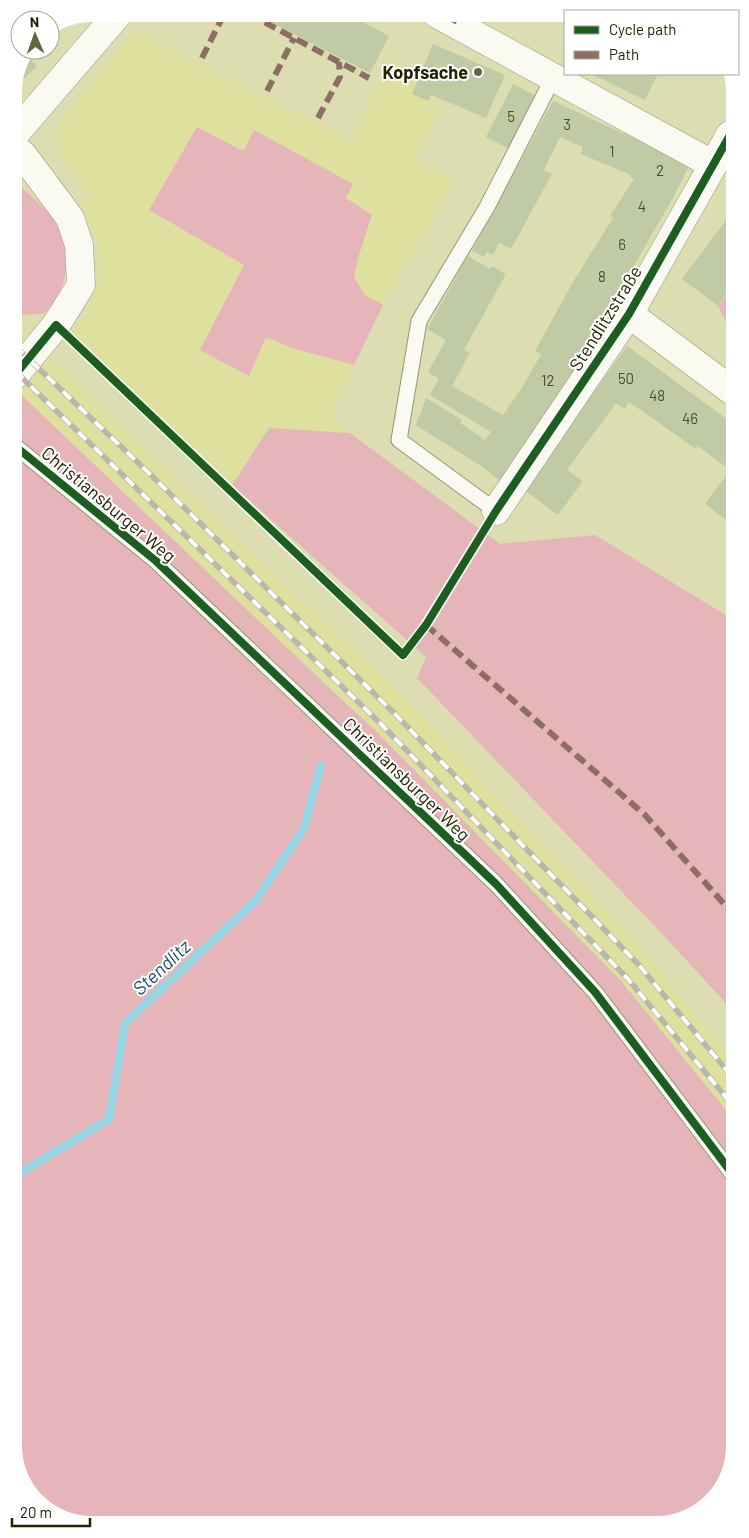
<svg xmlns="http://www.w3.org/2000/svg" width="749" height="1538" font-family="Barlow,sans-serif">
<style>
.built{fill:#dee19e}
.green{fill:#e6b5b9}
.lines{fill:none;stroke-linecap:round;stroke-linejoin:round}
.stream{stroke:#94d5e6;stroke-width:8}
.building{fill:#c0caa4}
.lane-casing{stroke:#959673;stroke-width:17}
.street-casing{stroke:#959673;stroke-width:29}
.lane{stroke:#fafaf3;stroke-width:15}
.street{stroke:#fafaf3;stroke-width:28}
.rail-casing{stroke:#b7b7ab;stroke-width:5.5}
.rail{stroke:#fff;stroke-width:4;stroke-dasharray:11;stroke-linecap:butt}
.quiet{stroke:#8d6e63;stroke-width:6;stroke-dasharray:12 6;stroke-linecap:butt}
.cycleway-casing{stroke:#fff;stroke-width:11}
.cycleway{stroke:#1b5e20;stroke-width:8}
.poi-dot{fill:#636440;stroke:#fff;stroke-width:2}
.labels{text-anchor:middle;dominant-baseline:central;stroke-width:4;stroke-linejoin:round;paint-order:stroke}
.number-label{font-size:15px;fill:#4a4c2b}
.poi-label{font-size:18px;font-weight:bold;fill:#222203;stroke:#fff;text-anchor:end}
.street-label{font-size:18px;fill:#222203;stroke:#fff}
.water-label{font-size:19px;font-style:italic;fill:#1a4d63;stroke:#fff}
</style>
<rect width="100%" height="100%" fill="#dcdeb2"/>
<!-- built -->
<path class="built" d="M 135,31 L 351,141 L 389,60 L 420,73 L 412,94 L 441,108 L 416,160 L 455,180 L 383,305 L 365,296 L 354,277 L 358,258 L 346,198 L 254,130 L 243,151 L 149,210 L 244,265 L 249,376 L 266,336 L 292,348 L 354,365 L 330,417 L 350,433 L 269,428 L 232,485 L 72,334 L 89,309 L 97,287 L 99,246 L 93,227 L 79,202 L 88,195 L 59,151 L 57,137 L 61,120 Z
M 15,322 L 54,362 L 407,701 L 643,950 L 734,1060 L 734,1120 L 622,982 L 375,730 L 341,699 L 15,389 Z"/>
<!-- green -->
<path class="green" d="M 197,127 L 243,151 L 254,130 L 353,184 L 346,198 L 372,215 L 358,258 L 354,277 L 365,295 L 383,305 L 354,365 L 292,348 L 266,337 L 249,376 L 200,350 L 244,265 L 149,210 Z
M 14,180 C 26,192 46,208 55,222 C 75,252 69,290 43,314 L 15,315 Z
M 730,291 L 730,329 L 718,306 Z
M 15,389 L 341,699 L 375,730 L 622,982 L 734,1120 L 735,1445 L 722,1489 L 686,1518 L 88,1524 L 49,1511 L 20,1475 Z
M 269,428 L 350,433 L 500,544 L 595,535 L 732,619 L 733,1011 L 665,937 L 417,678 L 426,657 L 232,485 Z"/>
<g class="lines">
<!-- stream -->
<path class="stream" d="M 18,1174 L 109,1119 L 125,1023 L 256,900 L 304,828 L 321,765"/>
</g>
<!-- building -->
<path class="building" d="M 255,14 L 348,14 L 389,36 L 370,73 Z
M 433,44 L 505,75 L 486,118 L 431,95 L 428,101 L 412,94 Z
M 28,57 L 37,66 L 14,89 L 14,88 Z
M 591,74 L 658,74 L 645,100 Z
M 513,84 L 536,96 L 509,149 L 486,137 Z
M 553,101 L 690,164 L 674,196 L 552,409 L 500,481 L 484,468 L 416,425 L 426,398 L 462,420 L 460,423 L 485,440 L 491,432 L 430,395 L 439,379 L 428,372 L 446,340 L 427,329 L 468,256 L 490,269 L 492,266 L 506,274 L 464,350 L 470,353 L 452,386 L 503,415 L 522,388 L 541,354 L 535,351 L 573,282 L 613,218 L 610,216 L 634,179 L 630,177 L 631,175 L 581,154 L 583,147 L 560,137 L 544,170 L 552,174 L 511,249 L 499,243 L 493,255 L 487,252 L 484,257 L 472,251 Z
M 730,215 L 730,289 L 718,306 L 682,279 Z
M 627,346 L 731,422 L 731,519 L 729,522 L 705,504 L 730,470 L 698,446 L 696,449 L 629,402 L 625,409 L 616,403 L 567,470 L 583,481 L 558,515 L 523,489 Z"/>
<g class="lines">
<defs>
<path id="lane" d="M 15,446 L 156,561 L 496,884 L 595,992 L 734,1176
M 496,511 L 399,440 L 419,321 L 487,207 L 553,78"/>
<path id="street" d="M 437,14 L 712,164
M 14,135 L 118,14
M 14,148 L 23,155 L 70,218 L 79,245 L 81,285 L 56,325 L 15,375
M 629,314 L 731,390
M 496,511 L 629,314 L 730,135"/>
</defs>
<!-- lane casing -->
<use href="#lane" class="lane-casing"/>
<!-- street casing -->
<use href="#street" class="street-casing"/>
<!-- lane -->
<use href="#lane" class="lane"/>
<!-- street -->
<use href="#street" class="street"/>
<defs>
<path id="rail" d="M 15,346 L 151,475 L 394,713 L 638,964 L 734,1079
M 15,371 L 382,725 L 628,979 L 734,1107"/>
</defs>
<!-- rail casing -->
<use href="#rail" class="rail-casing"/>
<!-- rail -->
<use href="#rail" class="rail"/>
<!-- quiet -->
<path class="quiet" d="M 249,14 L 369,78
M 453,23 L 457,14
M 202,58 L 224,14
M 267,91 L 294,38
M 318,118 L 340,77 L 339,62
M 426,625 L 644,814 L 733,914"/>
<defs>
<path id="cycleway" d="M 15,375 L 56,325 L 403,655 L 426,625 L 496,511 L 629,314 L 730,135
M 15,446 L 156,561 L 496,884 L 595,992 L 734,1176"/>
</defs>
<!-- cycleway casing -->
<use href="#cycleway" class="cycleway-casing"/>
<!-- cycleway -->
<use href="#cycleway" class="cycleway"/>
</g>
<!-- markers -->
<circle class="poi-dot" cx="478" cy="72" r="5"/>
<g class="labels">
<!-- number labels -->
<g class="number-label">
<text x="511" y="116">5</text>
<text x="567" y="124">3</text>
<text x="612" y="151">1</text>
<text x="660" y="170">2</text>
<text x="642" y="206">4</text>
<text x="622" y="244">6</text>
<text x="602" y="276">8</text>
<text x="626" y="378">50</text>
<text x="548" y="380">12</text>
<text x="657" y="395">48</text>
<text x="690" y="418">46</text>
</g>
<!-- poi labels -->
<g class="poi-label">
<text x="468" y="72">Kopfsache</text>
</g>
<!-- street labels -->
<g class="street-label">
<text transform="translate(605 318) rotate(-58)">Stendlitzstraße</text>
<text transform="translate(109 504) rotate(40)">Christiansburger Weg</text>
<text transform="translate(407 779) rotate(44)">Christiansburger Weg</text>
</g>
<!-- water labels -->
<g class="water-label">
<text transform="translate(161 967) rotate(-43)">Stendlitz</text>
</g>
</g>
<!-- crop -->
<path d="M0 0H749V1538H0ZM92 22H656A70 70 0 0 1 726 92V1446A70 70 0 0 1 656 1516H92A70 70 0 0 1 22 1446V92A70 70 0 0 1 92 22Z" fill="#fff" fill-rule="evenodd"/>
<!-- legend -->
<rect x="564" y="10" width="175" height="65" fill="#ffffff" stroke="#a7a79a"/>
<rect x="574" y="26" width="25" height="8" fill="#1b5e20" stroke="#a7a79a"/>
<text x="609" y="35" font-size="15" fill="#222203">Cycle path</text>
<rect x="574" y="51" width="25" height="8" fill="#8d6e63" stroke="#a7a79a"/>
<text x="609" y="60" font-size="15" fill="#222203">Path</text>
<!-- north arrow -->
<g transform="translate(35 35) rotate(358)"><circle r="24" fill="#ffffff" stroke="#a7a79a"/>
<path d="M0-4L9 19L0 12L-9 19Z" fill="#636440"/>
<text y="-8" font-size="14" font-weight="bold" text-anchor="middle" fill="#222203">N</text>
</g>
<!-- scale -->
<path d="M12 1518v8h78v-8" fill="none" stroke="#222203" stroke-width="2.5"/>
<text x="20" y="1518" font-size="15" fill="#222203" stroke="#ffffff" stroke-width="4" paint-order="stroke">20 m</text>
</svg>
